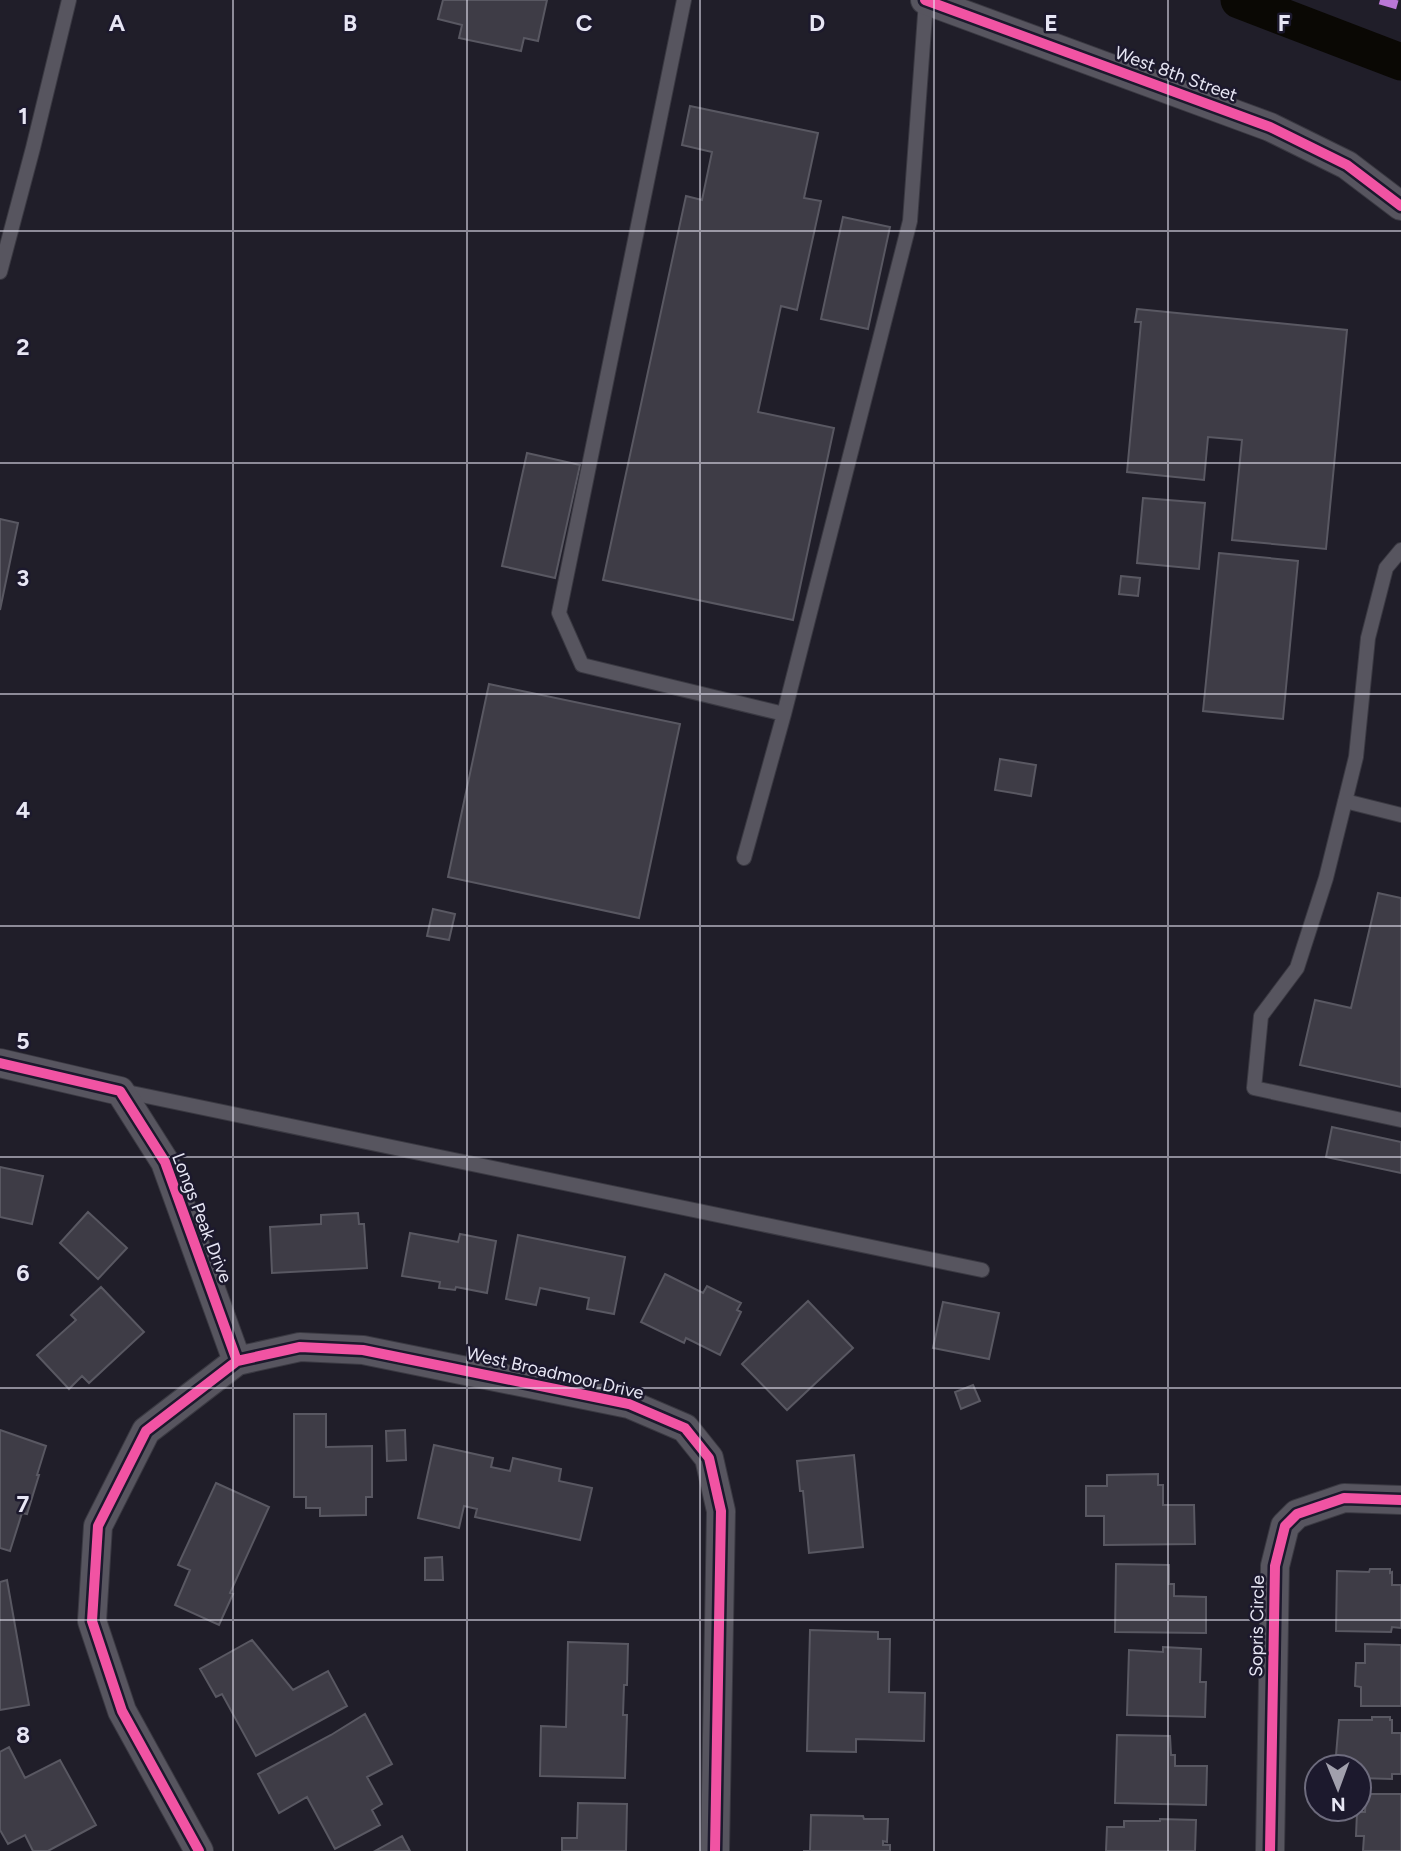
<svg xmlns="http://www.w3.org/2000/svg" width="1401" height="1851" font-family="Figtree,sans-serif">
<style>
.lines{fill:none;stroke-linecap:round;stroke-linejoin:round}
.canal{stroke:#0a0804;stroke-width:37}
.building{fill:#3e3c46;stroke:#595862;stroke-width:2}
.lane-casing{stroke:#3a3942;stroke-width:16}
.street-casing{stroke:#3a3942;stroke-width:30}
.lane{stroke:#57555f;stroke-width:14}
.street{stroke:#57555f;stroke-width:28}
.quiet{stroke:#ba77d6;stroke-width:9;stroke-dasharray:18 9;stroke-linecap:butt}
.cycleway-casing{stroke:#1c192d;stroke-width:15}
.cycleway{stroke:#f153a3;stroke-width:10}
.grid{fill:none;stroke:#e7e6f4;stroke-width:2;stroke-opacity:0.55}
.labels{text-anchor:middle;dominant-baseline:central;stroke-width:5;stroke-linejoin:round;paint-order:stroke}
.street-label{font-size:18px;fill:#e7e6f4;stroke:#1c192d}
.grid-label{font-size:23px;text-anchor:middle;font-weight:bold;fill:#e7e6f4;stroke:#1c192d;stroke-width:5;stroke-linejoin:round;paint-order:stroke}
</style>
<rect width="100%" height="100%" fill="#201e29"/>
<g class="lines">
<!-- canal -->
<path class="canal" d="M 1239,0 L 1401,62"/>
</g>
<!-- building -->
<path class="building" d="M 443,0 L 547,0 L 538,41 L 524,38 L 521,51 L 459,38 L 462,25 L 438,19 Z
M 690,106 L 818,133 L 804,198 L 821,201 L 797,310 L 781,306 L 758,412 L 834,428 L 793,620 L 603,580 L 686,196 L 702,200 L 712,152 L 682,145 Z
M 843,217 L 890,227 L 868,329 L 821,319 Z
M 1137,309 L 1347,330 L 1326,549 L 1232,540 L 1242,440 L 1208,437 L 1204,480 L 1127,472 L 1141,322 L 1135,322 Z
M 527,453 L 580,465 L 555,578 L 502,566 Z
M 1143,498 L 1205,503 L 1199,569 L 1137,563 Z
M 0,519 L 18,523 L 0,610 Z
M 1219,553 L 1298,561 L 1283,719 L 1203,711 Z
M 1121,576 L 1140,578 L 1138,596 L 1119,594 Z
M 489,684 L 680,724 L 639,918 L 448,877 Z
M 1000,759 L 1036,765 L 1031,796 L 995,790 Z
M 1378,893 L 1401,898 L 1401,1087 L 1300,1065 L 1315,1000 L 1351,1008 Z
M 433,909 L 455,914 L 449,940 L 427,936 Z
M 1332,1127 L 1401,1142 L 1401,1173 L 1326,1157 Z
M 0,1167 L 43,1176 L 32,1224 L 0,1217 Z
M 88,1212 L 127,1248 L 98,1279 L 60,1243 Z
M 358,1213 L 359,1224 L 364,1224 L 367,1268 L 272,1273 L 270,1227 L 321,1224 L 321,1215 Z
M 410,1233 L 458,1242 L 460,1234 L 496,1241 L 487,1293 L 456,1287 L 455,1290 L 439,1288 L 440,1282 L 402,1276 Z
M 518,1235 L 625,1257 L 614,1314 L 587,1309 L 589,1298 L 540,1288 L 536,1305 L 506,1299 Z
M 665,1274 L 703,1293 L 707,1286 L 741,1303 L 737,1310 L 741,1312 L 720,1355 L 686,1338 L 684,1343 L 641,1322 Z
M 101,1287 L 144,1332 L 89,1383 L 82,1376 L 69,1389 L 37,1355 L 76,1320 L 71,1315 Z
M 808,1301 L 853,1348 L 787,1410 L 742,1364 Z
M 943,1302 L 999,1313 L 989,1359 L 933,1348 Z
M 973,1385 L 980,1401 L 961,1409 L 955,1392 Z
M 294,1414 L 326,1414 L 326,1447 L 372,1446 L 372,1497 L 366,1497 L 366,1515 L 320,1516 L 320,1508 L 306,1508 L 306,1497 L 294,1497 Z
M 0,1430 L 46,1446 L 37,1475 L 39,1475 L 27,1514 L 22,1513 L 10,1551 L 0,1548 Z
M 405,1430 L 406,1460 L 387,1461 L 386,1431 Z
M 434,1445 L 493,1458 L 491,1467 L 510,1471 L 513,1458 L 561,1469 L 559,1481 L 592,1488 L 580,1540 L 475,1517 L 477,1509 L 464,1506 L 459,1528 L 418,1518 Z
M 854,1455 L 863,1547 L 809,1553 L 803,1491 L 800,1491 L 797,1461 Z
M 1158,1474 L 1158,1485 L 1163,1485 L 1163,1505 L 1194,1505 L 1195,1544 L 1104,1545 L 1104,1516 L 1086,1516 L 1086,1486 L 1107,1486 L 1107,1475 Z
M 216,1483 L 269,1507 L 230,1593 L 233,1594 L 219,1625 L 175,1605 L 190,1570 L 178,1565 Z
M 442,1557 L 443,1580 L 425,1580 L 425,1558 Z
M 1116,1564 L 1169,1565 L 1169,1584 L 1174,1584 L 1174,1596 L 1206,1597 L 1206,1633 L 1115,1632 Z
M 1370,1569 L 1390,1569 L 1390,1573 L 1392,1572 L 1392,1585 L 1401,1585 L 1401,1628 L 1392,1627 L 1391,1632 L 1336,1631 L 1337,1571 L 1369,1572 Z
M 7,1580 L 29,1705 L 0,1710 L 0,1582 Z
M 810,1630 L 878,1632 L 878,1639 L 890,1639 L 889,1692 L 925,1693 L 924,1741 L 856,1739 L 856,1752 L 807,1751 Z
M 252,1640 L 293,1690 L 328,1671 L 347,1706 L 256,1756 L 222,1694 L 216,1697 L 200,1669 Z
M 568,1642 L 628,1644 L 627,1685 L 624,1685 L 623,1715 L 627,1715 L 625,1778 L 540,1776 L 541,1726 L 566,1727 Z
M 1365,1644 L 1401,1645 L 1401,1706 L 1361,1706 L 1361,1687 L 1355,1686 L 1356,1663 L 1365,1663 Z
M 1163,1647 L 1201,1649 L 1200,1682 L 1206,1682 L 1205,1717 L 1127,1715 L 1129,1650 L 1163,1652 Z
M 365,1714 L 392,1764 L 367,1777 L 382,1804 L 372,1810 L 380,1825 L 335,1849 L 307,1797 L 279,1813 L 258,1774 L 331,1735 Z
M 1372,1717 L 1390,1717 L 1390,1720 L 1392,1720 L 1392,1733 L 1401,1733 L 1401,1774 L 1392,1774 L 1392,1779 L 1359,1778 L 1359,1767 L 1335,1767 L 1339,1720 L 1372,1720 Z
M 1117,1735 L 1170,1736 L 1171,1755 L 1175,1755 L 1175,1766 L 1207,1766 L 1206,1805 L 1115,1803 Z
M 9,1747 L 25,1778 L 60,1760 L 96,1825 L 48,1851 L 33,1851 L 25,1835 L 8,1844 L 0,1830 L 0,1752 Z
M 1366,1794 L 1401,1794 L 1401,1851 L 1363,1851 L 1364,1836 L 1356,1836 L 1357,1812 L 1365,1812 Z
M 578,1803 L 627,1804 L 626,1851 L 562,1851 L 562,1838 L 577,1838 Z
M 811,1815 L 863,1816 L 864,1819 L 888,1819 L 887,1842 L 883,1841 L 883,1845 L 890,1845 L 890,1851 L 803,1851 L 810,1851 Z
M 1160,1819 L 1196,1820 L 1195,1851 L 1106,1851 L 1107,1827 L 1124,1827 L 1124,1821 L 1160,1821 Z
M 402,1836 L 410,1851 L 375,1851 Z"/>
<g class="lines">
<defs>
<path id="lane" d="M 684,0 L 559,613 L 582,665 L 784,714 L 910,221 L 926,1
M 0,272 L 33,148 L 69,0
M 1401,550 L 1386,568 L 1368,638 L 1356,757 L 1326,878 L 1297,968 L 1261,1016 L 1254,1088 L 1401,1120
M 1345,801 L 1401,815
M 744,858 L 784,714
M 122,1091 L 982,1270"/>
<path id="street" d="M 925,0 L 1270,127 L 1347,165 L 1401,206
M 0,1063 L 120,1091 L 165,1162 L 237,1361
M 199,1851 L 122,1711 L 92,1621 L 98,1526 L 146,1431 L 237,1361 L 300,1347 L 363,1350 L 629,1404 L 685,1428 L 709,1458 L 721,1511 L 715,1851
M 1270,1851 L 1275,1566 L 1285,1526 L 1297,1514 L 1344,1498 L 1401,1500"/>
</defs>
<!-- lane casing -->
<use href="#lane" class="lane-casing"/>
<!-- street casing -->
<use href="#street" class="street-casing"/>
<!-- lane -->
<use href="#lane" class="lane"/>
<!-- street -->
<use href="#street" class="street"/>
<!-- quiet -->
<path class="quiet" d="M 1380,0 L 1401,6"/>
<defs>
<path id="cycleway" d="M 925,0 L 1270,127 L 1347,165 L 1401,206
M 0,1063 L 120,1091 L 165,1162 L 237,1361
M 199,1851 L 122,1711 L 92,1621 L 98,1526 L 146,1431 L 237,1361 L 300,1347 L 363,1350 L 629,1404 L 685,1428 L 709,1458 L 721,1511 L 715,1851
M 1270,1851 L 1275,1566 L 1285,1526 L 1297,1514 L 1344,1498 L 1401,1500"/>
</defs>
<!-- cycleway casing -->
<use href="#cycleway" class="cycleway-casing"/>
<!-- cycleway -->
<use href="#cycleway" class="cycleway"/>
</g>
<!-- grid -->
<path class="grid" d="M 233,0 L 233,1851M 467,0 L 467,1851M 700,0 L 700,1851M 934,0 L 934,1851M 1168,0 L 1168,1851M 0,231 L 1401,231M 0,463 L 1401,463M 0,694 L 1401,694M 0,926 L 1401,926M 0,1157 L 1401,1157M 0,1388 L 1401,1388M 0,1620 L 1401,1620"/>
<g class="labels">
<!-- street labels -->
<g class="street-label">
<text transform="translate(1176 74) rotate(20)">West 8th Street</text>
<text transform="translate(202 1218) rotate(69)">Longs Peak Drive</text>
<text transform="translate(555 1373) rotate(13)">West Broadmoor Drive</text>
<text transform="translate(1257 1626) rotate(-89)">Sopris Circle</text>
</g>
</g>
<g class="grid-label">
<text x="117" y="31">A</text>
<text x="350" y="31">B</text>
<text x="584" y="31">C</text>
<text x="817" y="31">D</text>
<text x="1051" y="31">E</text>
<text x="1284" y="31">F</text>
<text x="23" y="124">1</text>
<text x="23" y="355">2</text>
<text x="23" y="586">3</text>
<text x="23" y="818">4</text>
<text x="23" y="1049">5</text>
<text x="23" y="1281">6</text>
<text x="23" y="1512">7</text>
<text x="23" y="1743">8</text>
</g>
<!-- north arrow -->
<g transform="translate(1338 1788) rotate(179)"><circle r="33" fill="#1c192d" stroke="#6d6b7d" stroke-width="2"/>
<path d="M0-5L12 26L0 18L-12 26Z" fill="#a1a0ad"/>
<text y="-10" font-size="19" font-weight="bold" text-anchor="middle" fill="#e7e6f4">N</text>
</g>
</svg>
